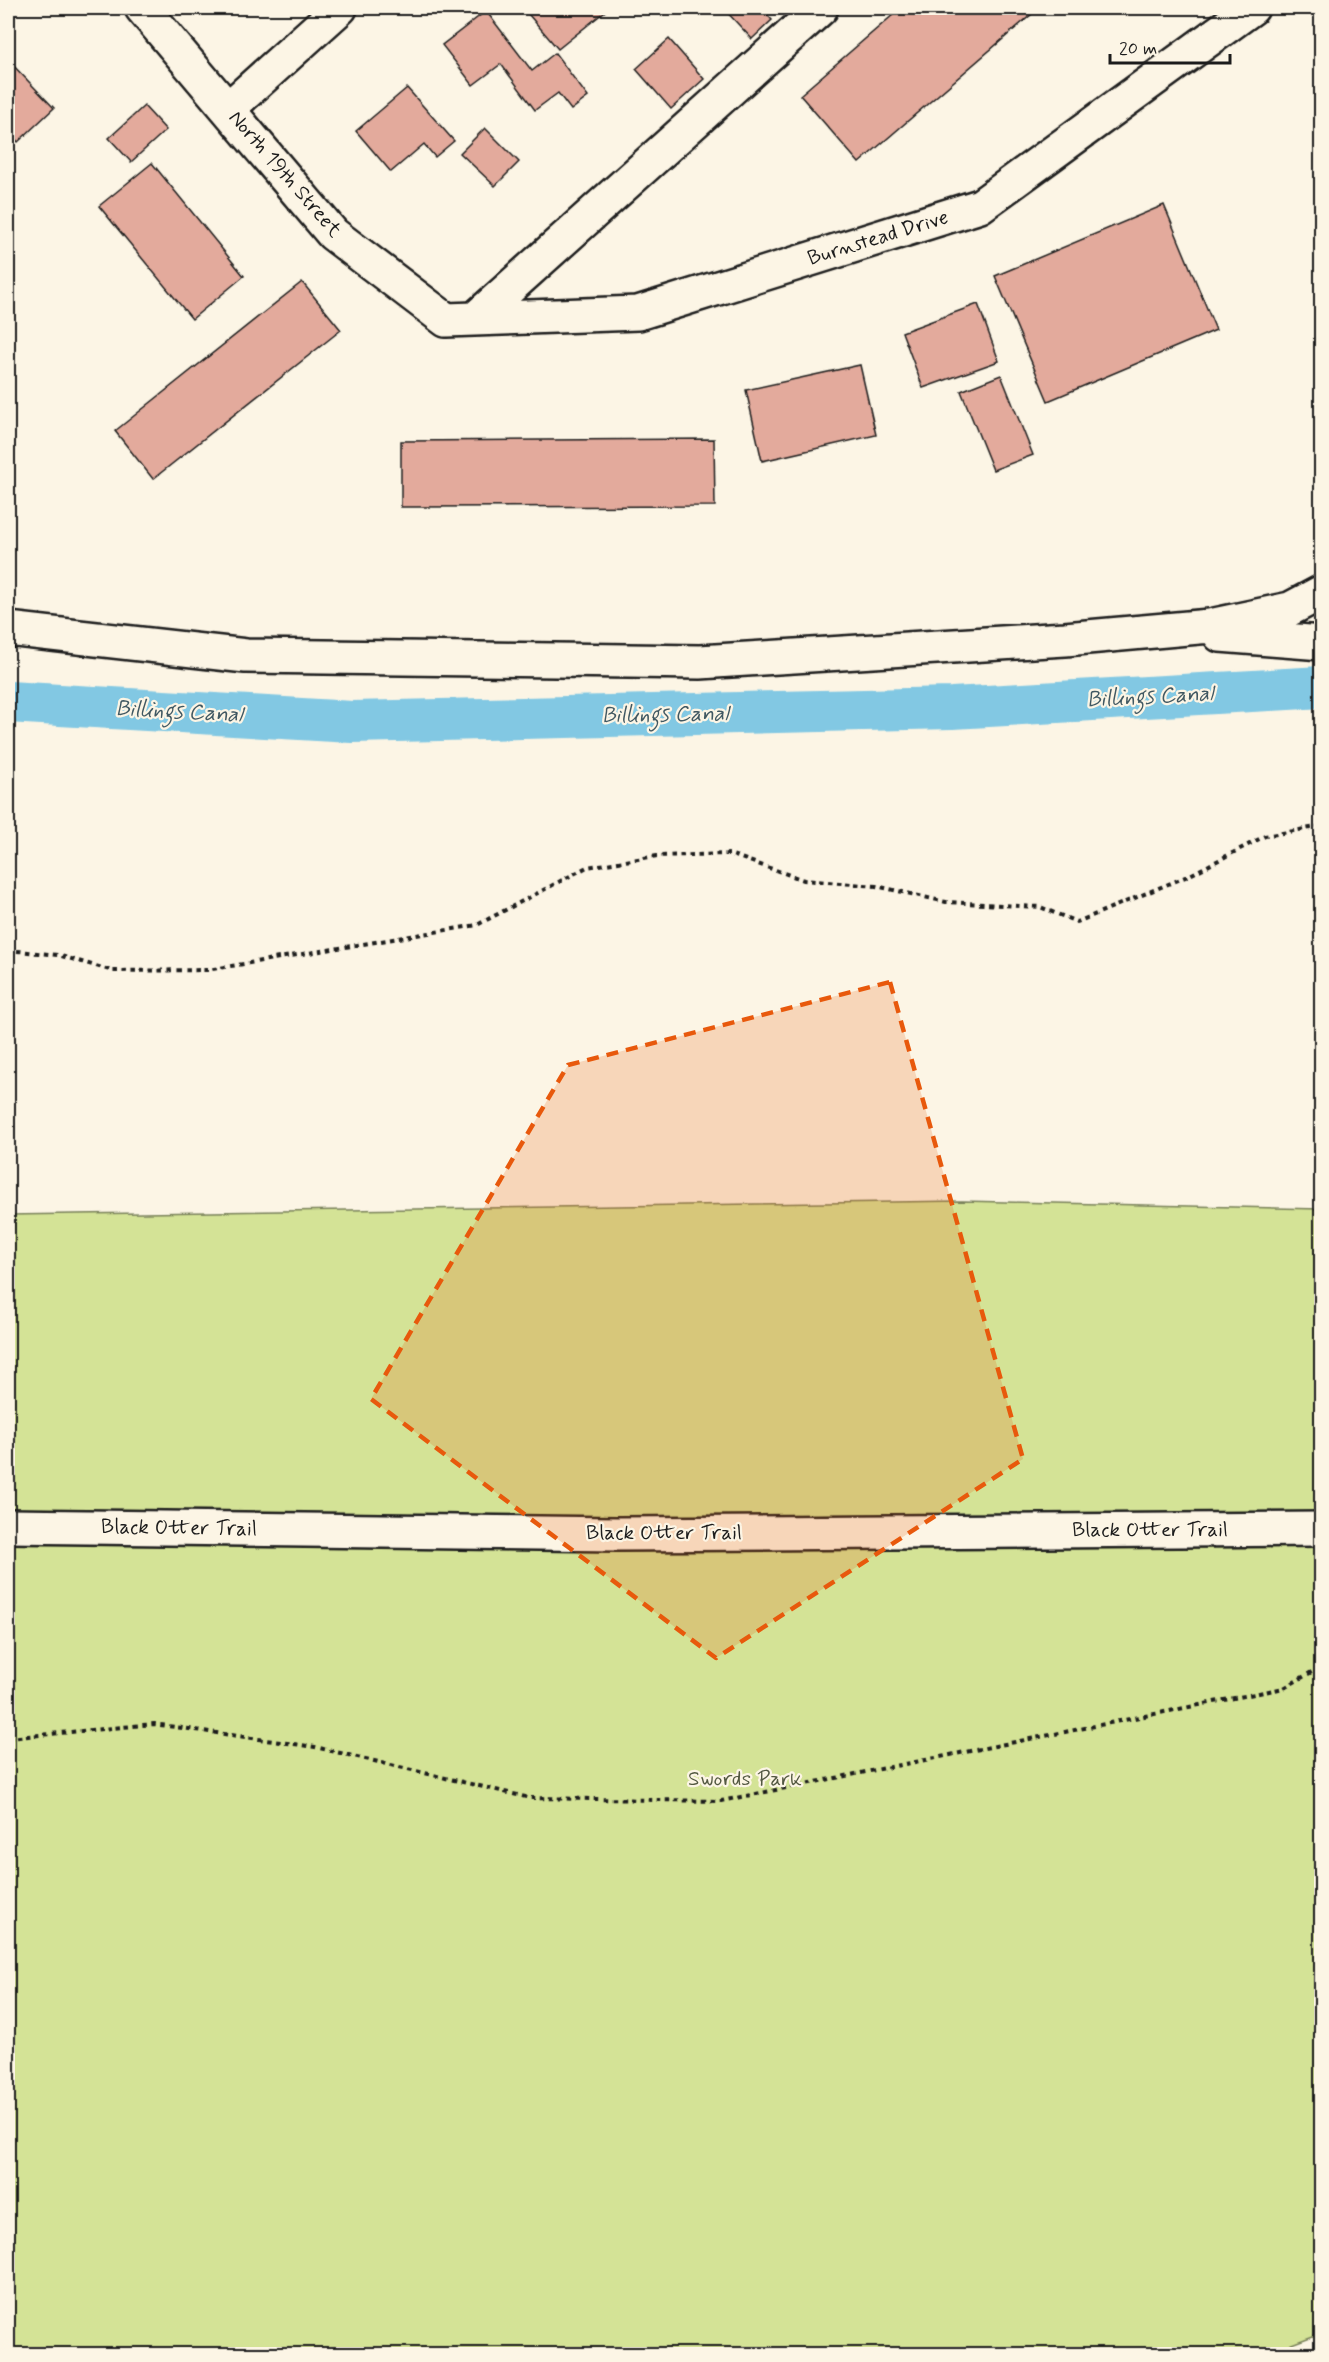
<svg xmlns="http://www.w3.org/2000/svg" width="1329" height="2362" font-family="Mynerve,sans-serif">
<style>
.green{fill:#d4e396;stroke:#788059;stroke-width:1.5}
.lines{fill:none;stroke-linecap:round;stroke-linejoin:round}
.canal{stroke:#82c8e3;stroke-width:42}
.building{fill:#e3aa9c;stroke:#1c1c1c;stroke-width:1.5}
.minor-casing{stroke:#1c1c1c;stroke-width:38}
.path{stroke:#1c1c1c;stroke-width:4;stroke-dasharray:4.5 4.5;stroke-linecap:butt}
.minor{stroke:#fcf5e5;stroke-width:33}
.marked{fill:#e8590c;fill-opacity:0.2;stroke:#e8590c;stroke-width:4.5;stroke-dasharray:12 8;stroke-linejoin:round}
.labels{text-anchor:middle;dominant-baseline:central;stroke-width:4.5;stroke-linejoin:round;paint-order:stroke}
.street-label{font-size:21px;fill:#1c1c1c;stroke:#fcf5e5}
.park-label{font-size:21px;fill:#535841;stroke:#fcf5e5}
.water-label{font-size:22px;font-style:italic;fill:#405862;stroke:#fcf5e5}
</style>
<rect width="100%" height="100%" fill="#fcf5e5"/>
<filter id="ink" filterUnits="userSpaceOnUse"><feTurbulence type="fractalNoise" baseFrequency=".0167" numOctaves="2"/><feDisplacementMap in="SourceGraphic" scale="12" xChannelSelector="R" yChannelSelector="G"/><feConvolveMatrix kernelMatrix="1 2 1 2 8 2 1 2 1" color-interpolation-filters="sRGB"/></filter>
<g filter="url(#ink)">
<!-- green -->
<path class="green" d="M 962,1201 L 1321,1209 L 1321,2333 L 1265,2354 L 8,2354 L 8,1215 Z"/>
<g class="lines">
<!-- canal -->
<path class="canal" d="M 8,702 L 352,722 L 952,708 L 1322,687"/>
</g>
<!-- building -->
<path class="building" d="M 8,8 L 20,8 L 8,18 Z
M 523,8 L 609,8 L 558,49 Z
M 726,8 L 761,8 L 772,20 L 752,39 L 724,9 Z
M 901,8 L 1039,8 L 859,163 L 800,95 Z
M 486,11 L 532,71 L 555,53 L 588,97 L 571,110 L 558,93 L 535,110 L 501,64 L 473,85 L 442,45 Z
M 669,39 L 704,79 L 671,109 L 636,69 Z
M 8,60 L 54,108 L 18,142 L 8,131 Z
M 407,88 L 454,141 L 435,157 L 424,144 L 391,172 L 356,131 Z
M 144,106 L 166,130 L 131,162 L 109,138 Z
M 485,128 L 519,162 L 495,186 L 460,153 Z
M 152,163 L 244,276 L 192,319 L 99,206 Z
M 1164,205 L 1216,330 L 1048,401 L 995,276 Z
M 302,282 L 341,330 L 153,479 L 115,431 Z
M 978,304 L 999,361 L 923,388 L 902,332 Z
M 860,365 L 876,435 L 762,461 L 746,390 Z
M 1001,375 L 1033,455 L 993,470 L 961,391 Z
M 714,439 L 715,506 L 401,507 L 401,441 Z"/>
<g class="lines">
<defs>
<path id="minor" d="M 142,8 L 333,234 L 446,320 L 638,313 L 980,206 L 1252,8
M 229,108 L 340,8
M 475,319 L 821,8
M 8,629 L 246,656 L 700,662 L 1065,639 L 1210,626 L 1290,609 L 1322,592
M 1220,635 L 1322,643
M 8,1526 L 617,1534 L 1322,1529"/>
</defs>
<!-- minor casing -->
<use href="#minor" class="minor-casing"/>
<!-- path -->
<path class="path" d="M 8,950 L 58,955 L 113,971 L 207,970 L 477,925 L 587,867 L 657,856 L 729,854 L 804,880 L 876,886 L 946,902 L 1040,907 L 1077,922 L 1190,875 L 1265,836 L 1322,826
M 8,1738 L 154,1724 L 315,1747 L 530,1798 L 721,1801 L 1284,1688 L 1322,1666"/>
<!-- minor -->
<use href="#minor" class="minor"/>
</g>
</g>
<!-- marked area -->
<path class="marked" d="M 890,982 L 1023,1459 L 716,1658 L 371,1399 L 568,1065 Z"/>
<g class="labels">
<!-- street labels -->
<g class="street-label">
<text transform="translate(285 174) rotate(49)">North 19th Street</text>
<text transform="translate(878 238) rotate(-17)">Burnstead Drive</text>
<text transform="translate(179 1528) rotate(1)">Black Otter Trail</text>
<text x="1150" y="1530">Black Otter Trail</text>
<text x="664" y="1533">Black Otter Trail</text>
</g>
<!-- park labels -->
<g class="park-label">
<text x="745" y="1779">Swords Park</text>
</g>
<!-- water labels -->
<g class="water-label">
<text transform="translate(1150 697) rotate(-3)">Billings Canal</text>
<text transform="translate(179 712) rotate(3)">Billings Canal</text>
<text transform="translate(665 715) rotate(-1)">Billings Canal</text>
</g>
</g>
<!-- margin -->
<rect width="1329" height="2362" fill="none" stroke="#fcf5e5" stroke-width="30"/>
<rect x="15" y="15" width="1299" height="2332" fill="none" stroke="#1c1c1c" stroke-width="2" filter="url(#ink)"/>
<!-- scale -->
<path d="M1110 54v9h120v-9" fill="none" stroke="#1c1c1c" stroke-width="3"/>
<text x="1119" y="54" font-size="18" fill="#1c1c1c" stroke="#fcf5e5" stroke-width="4.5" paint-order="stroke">20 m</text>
</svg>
